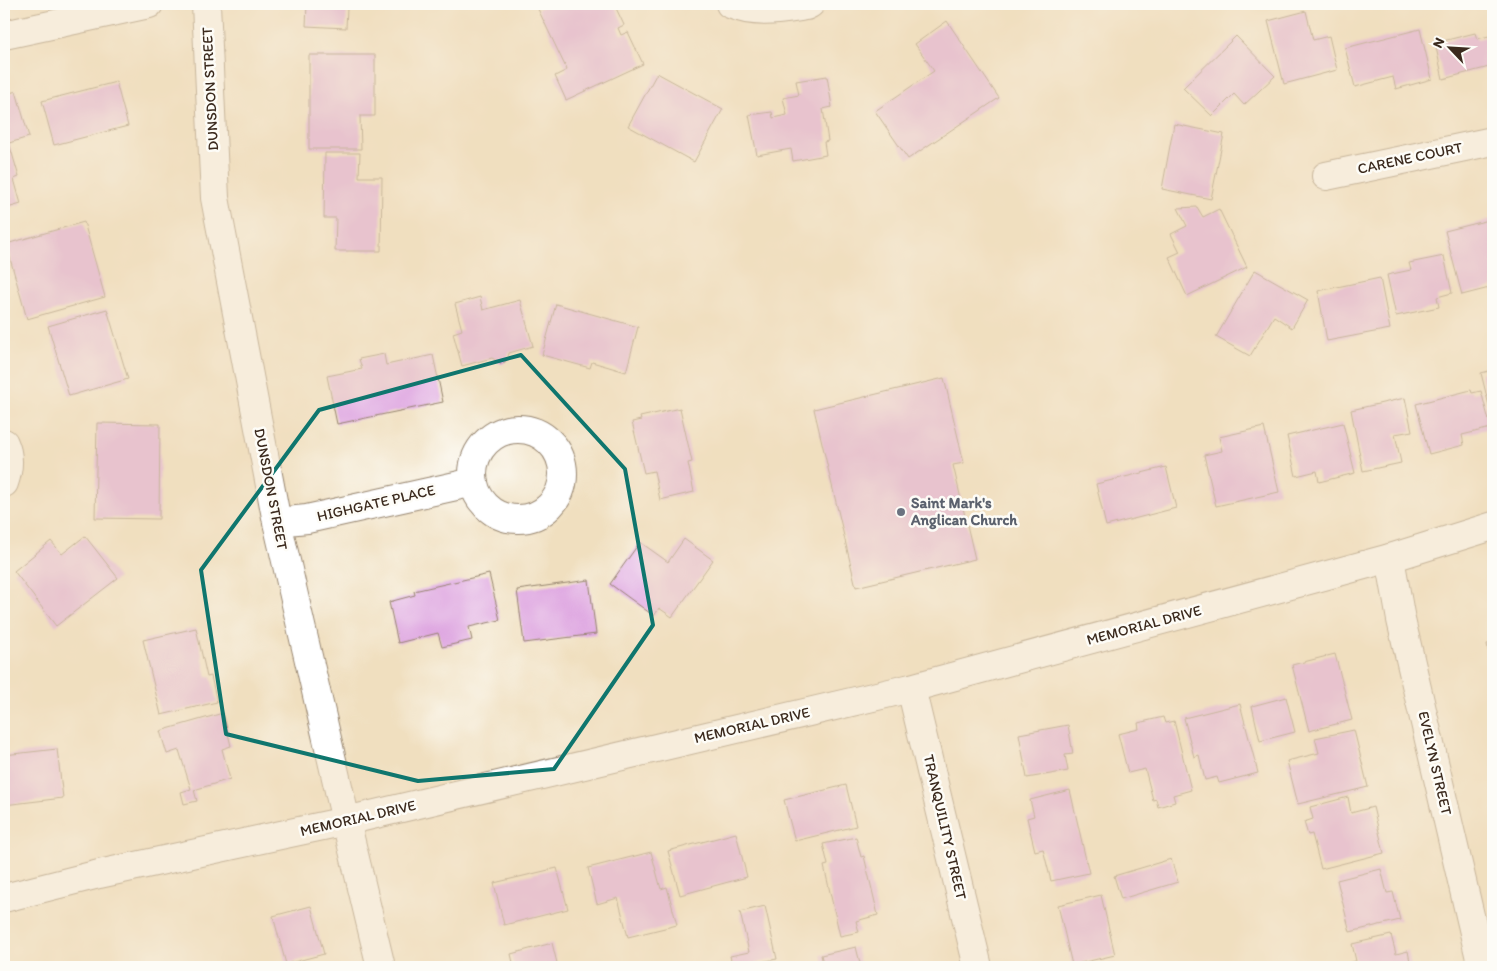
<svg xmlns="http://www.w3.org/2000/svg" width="1497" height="971" font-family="Itim,sans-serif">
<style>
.building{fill:#dda2e0}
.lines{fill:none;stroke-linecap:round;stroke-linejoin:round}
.minor-casing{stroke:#96846e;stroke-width:30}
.major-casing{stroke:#96846e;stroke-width:30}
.minor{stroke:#fff;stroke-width:28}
.major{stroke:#fff;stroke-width:28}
.marked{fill:none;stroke:#0f766e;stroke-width:4;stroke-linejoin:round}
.worship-dot{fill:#6b7280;stroke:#fdfcf7;stroke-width:2}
.labels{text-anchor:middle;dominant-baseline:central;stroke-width:5;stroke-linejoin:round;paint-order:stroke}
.street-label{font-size:15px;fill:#3b2a1e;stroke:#fdfcf7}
.worship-label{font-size:15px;font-weight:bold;fill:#5b616d;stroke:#fdfcf7;text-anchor:start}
</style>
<rect width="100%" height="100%" fill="#fdfcf7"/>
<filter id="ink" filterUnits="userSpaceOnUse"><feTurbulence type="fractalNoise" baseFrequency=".02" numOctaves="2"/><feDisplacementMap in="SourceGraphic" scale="10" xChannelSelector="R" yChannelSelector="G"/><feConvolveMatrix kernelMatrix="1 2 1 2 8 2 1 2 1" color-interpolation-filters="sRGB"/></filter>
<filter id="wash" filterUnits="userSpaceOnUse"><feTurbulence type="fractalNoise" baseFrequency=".0096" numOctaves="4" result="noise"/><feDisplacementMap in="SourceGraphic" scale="20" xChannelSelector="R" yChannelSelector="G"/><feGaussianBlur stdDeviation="1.12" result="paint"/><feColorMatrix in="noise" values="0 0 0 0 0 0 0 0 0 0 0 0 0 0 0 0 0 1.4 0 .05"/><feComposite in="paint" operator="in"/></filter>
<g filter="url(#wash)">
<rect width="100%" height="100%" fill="#f0dfbf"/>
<g id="blocks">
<!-- building -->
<path class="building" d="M 307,4 L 385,4 L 385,9 L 347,8 L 346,28 L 306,26 Z
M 549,4 L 614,4 L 624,25 L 618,28 L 621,35 L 628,32 L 643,64 L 566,100 L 555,76 L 567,70 L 538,9 Z
M 1306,11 L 1313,40 L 1329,36 L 1337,70 L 1284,84 L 1268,21 Z
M 947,21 L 999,98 L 908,159 L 875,111 L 934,71 L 915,44 Z
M 1420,29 L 1432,79 L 1396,89 L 1393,77 L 1355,87 L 1345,48 Z
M 1475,33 L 1477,39 L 1493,35 L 1493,66 L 1443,79 L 1435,43 Z
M 1236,36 L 1275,76 L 1244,105 L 1234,94 L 1212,116 L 1183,88 Z
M 309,55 L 375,55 L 375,116 L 360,116 L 361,149 L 309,149 Z
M 657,73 L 723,109 L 694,162 L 628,126 Z
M 827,76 L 832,107 L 823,109 L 828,141 L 824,142 L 826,155 L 793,161 L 791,149 L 757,155 L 749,115 L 772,112 L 773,118 L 787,115 L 783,98 L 799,95 L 796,81 Z
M 116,82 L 128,126 L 54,145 L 42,101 Z
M 16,91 L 29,137 L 9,143 L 19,177 L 14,179 L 21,204 L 4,209 L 4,95 Z
M 1174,124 L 1224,134 L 1211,199 L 1162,189 Z
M 325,153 L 360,153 L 359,177 L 382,177 L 381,251 L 335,251 L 336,218 L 324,218 Z
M 1197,207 L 1203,217 L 1219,209 L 1247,267 L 1187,296 L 1169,257 L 1180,252 L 1171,234 L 1187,226 L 1178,208 Z
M 1493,219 L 1493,287 L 1462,295 L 1445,231 Z
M 84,222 L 105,297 L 27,319 L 6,244 Z
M 1444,256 L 1452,293 L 1437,297 L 1439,307 L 1396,316 L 1387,275 L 1411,270 L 1409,263 Z
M 1255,270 L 1308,300 L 1292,328 L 1274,316 L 1250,356 L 1216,337 Z
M 1380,278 L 1390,329 L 1327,341 L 1318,291 Z
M 480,297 L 483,310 L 520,300 L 533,346 L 509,353 L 508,359 L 502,364 L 492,358 L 462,366 L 453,333 L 462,330 L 455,304 Z
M 556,304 L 638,327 L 626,372 L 592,362 L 590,368 L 542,355 Z
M 107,309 L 128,379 L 69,396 L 48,326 Z
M 384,354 L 386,365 L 433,355 L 443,402 L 337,424 L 327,376 L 362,369 L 359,359 Z
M 1493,370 L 1493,422 L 1481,373 Z
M 944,378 L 964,463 L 953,465 L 975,559 L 856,587 L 814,409 Z
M 1471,390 L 1472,393 L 1481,391 L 1491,428 L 1462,435 L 1464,445 L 1429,454 L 1416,404 Z
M 1405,398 L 1412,431 L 1395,434 L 1401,463 L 1363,471 L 1351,410 Z
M 680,408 L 692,462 L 688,463 L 694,492 L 660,500 L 654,471 L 644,473 L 632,422 L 641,420 L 640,417 Z
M 97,423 L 160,424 L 159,519 L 95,518 Z
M 1343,423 L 1355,473 L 1319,482 L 1317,471 L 1296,476 L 1287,436 Z
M 1264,427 L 1279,492 L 1216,506 L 1204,455 L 1222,451 L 1219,437 Z
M 1166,467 L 1176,508 L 1106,526 L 1096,484 Z
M 85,536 L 118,578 L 56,626 L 14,571 L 51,541 L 62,554 Z
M 684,539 L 713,560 L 672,617 L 659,608 L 654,616 L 610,584 L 640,542 L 668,562 Z
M 489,574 L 500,620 L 469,627 L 472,640 L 442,647 L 438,633 L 398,643 L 389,602 L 415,595 L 414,591 Z
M 589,580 L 596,634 L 524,643 L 517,590 Z
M 196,628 L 207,677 L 211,676 L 217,702 L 161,715 L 143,640 Z
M 1493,643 L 1493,670 L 1492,670 L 1487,644 Z
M 1335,654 L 1352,720 L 1309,731 L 1292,665 Z
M 1286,697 L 1295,732 L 1260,741 L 1252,706 Z
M 1240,704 L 1258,773 L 1219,783 L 1217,777 L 1205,780 L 1199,755 L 1194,757 L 1184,718 Z
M 223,713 L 231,746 L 222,749 L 230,779 L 194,790 L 197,801 L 184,804 L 181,792 L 191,789 L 179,750 L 167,754 L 160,731 Z
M 1163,717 L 1165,723 L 1174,721 L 1191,790 L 1173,795 L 1175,802 L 1158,807 L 1156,799 L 1153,800 L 1145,769 L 1128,773 L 1118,734 L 1139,729 L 1138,723 Z
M 1068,725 L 1073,754 L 1065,755 L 1068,771 L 1027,778 L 1019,734 Z
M 1354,730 L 1368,787 L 1298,804 L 1287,761 L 1319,753 L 1315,738 Z
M 57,749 L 63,798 L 4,805 L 4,755 Z
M 846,785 L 856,826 L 795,841 L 784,800 Z
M 1070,790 L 1089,873 L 1051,881 L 1043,849 L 1035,851 L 1027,818 L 1034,816 L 1030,800 Z
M 1348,797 L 1351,813 L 1373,807 L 1384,853 L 1321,869 L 1312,834 L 1308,835 L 1304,822 L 1313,819 L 1310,807 Z
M 736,833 L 747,877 L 680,895 L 668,851 Z
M 856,837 L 861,857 L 864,856 L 878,915 L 856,921 L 859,932 L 840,936 L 824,866 L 828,865 L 823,844 Z
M 651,852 L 661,889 L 667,887 L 677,925 L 628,937 L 618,898 L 597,904 L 588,868 Z
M 1171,859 L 1178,882 L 1121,899 L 1114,876 Z
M 557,868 L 568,909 L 504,925 L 494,883 Z
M 1381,869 L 1387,893 L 1393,892 L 1400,920 L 1350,932 L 1337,880 Z
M 1101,895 L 1115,955 L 1072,965 L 1058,905 Z
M 311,906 L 324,954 L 286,964 L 273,916 Z
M 765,906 L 777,959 L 733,967 L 730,956 L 749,952 L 740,912 Z
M 1391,935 L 1396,954 L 1408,951 L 1411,967 L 1339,967 L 1338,965 L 1356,961 L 1352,944 Z
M 552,943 L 558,967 L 514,967 L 511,954 Z
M 856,947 L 861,967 L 824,967 L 821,955 Z
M 1115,963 L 1116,967 L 1099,967 Z"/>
</g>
</g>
<g filter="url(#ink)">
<use href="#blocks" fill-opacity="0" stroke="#96846e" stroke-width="1"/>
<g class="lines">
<defs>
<path id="minor" d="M 730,4 C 755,15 780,10 806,6 L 810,4
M 4,35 L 149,4
M 1326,176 L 1493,141
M473 474a45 45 0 1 1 90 0a45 45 0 1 1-90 0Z
M 4,443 C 10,456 9,469 4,483
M 277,522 L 307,519 L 474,482
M 1390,558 L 1401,620 L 1482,967
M 911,688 L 978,967"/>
<path id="major" d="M 206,4 L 215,198 L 277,522 L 346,821 L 381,967
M 4,898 L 99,874 L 346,821 L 911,688 L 1390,558 L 1493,526"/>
</defs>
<!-- minor casing -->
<use href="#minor" class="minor-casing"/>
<!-- major casing -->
<use href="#major" class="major-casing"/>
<!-- minor -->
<use href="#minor" class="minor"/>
<!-- major -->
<use href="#major" class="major"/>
</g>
</g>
<!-- marked area -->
<path d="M0 0H1497V971H0ZM 521,355 L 625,469 L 653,625 L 554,769 L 418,781 L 226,734 L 201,570 L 319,410 Z" fill="#f0dfbf" fill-opacity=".55" fill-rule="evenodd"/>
<path class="marked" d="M 521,355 L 625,469 L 653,625 L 554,769 L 418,781 L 226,734 L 201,570 L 319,410 Z"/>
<!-- markers -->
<circle class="worship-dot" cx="901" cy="512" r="5"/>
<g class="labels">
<!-- street labels -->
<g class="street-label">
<text transform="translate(210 89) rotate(-93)">DUNSDON STREET</text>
<text transform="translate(1410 158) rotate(-12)">CARENE COURT</text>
<text transform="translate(271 489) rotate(79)">DUNSDON STREET</text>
<text transform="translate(376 503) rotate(-13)">HIGHGATE PLACE</text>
<text transform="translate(1144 625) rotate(-15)">MEMORIAL DRIVE</text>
<text transform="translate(752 725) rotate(-13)">MEMORIAL DRIVE</text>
<text transform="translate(1435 763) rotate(77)">EVELYN STREET</text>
<text transform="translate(358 818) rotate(-13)">MEMORIAL DRIVE</text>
<text transform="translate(945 827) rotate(77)">TRANQUILITY STREET</text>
</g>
<!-- worship labels -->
<g class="worship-label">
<text x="911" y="503">Saint Mark's<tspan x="911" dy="17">Anglican Church</tspan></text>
</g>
</g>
<!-- margin -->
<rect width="1497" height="971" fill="none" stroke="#fdfcf7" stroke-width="20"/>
<!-- north arrow -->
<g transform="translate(1450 48) rotate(295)" stroke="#fdfcf7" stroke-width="4" paint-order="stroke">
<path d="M0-4L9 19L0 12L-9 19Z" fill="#3b2a1e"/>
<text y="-8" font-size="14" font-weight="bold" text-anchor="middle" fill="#3b2a1e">N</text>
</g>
</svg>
